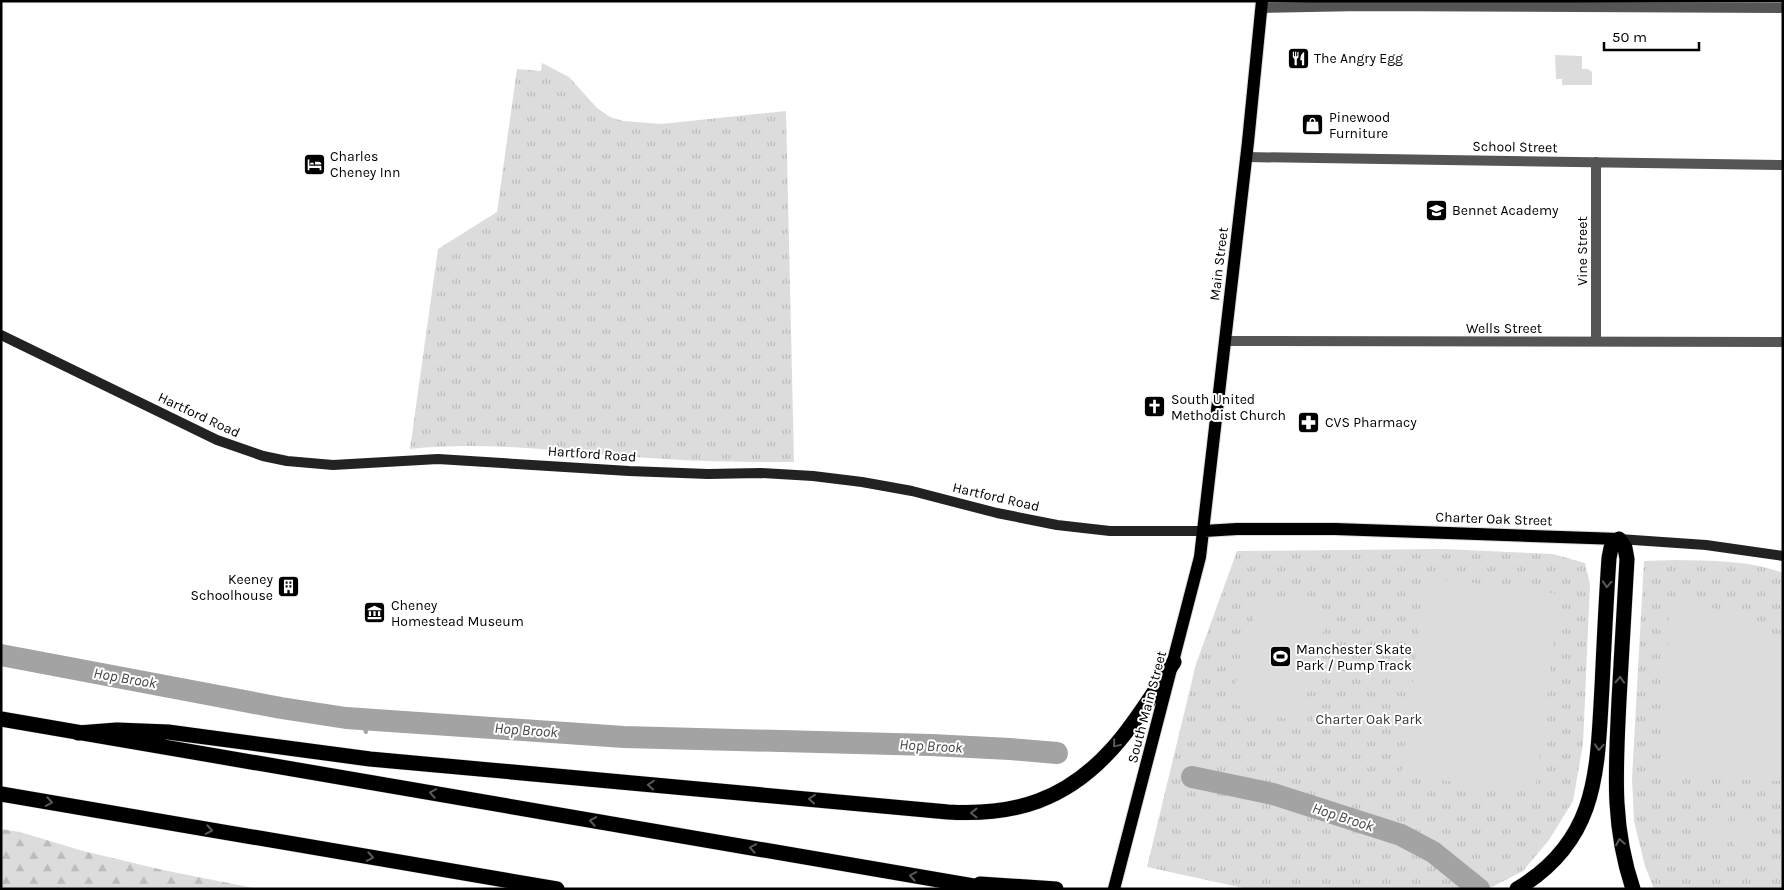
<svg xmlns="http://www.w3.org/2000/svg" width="1784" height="890" font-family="Karla,sans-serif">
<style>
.forest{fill:url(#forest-firs)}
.park{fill:url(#park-tufts)}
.garden{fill:#dcdcdc}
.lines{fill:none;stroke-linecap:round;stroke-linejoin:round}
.stream{stroke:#a3a3a3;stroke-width:4}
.river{stroke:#a3a3a3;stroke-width:22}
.primary-casing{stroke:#dbdbdb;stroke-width:14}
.motorway-casing{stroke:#dbdbdb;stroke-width:16}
.minor{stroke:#555;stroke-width:10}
.secondary{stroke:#222;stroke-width:10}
.primary{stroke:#000;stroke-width:12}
.motorway{stroke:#000;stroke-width:15}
.oneway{stroke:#595959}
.labels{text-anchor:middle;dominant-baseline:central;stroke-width:4;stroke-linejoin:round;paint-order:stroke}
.poi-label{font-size:14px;fill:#000;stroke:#fff;text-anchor:start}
.street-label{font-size:14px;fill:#000;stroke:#fff}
.park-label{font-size:14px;fill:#333;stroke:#fff}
.water-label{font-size:15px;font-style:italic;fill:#444;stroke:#fff}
</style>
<defs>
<pattern id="forest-firs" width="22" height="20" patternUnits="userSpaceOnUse" patternTransform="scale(1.25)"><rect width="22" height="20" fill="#dcdcdc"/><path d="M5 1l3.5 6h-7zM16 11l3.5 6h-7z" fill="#bbb"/></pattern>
<pattern id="park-tufts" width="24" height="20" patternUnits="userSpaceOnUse" patternTransform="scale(1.25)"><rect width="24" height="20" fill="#dcdcdc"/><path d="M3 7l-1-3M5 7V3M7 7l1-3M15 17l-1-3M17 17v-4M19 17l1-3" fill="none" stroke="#bbb"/></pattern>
</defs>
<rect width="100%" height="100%" fill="#fff"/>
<!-- forest -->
<path class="forest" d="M 1,829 L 20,832 L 83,851 L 163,870 L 259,889 L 1,889 Z"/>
<!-- park -->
<path class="park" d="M 542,63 L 569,77 L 597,108 L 610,117 L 623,121 L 661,124 L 786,111 L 794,462 C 751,462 708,462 665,459 C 580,454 495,440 410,449 L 438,249 L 497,212 L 517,69 L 541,71 Z
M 1442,549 L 1553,554 L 1585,563 L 1590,584 L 1583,744 L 1573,801 L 1549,840 L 1523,871 L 1488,889 L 1248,889 L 1147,867 L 1196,664 L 1237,551 Z
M 1677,560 C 1715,561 1747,560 1783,573 L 1783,889 L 1654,889 L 1645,866 L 1634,821 L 1632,778 L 1644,561 Z"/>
<!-- garden -->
<path class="garden" d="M 1555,55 L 1582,56 L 1582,69 L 1588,69 L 1592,72 L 1592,85 L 1562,85 L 1562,79 L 1556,79 Z
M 1426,577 L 1560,594 L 1535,792 L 1401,775 Z
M 1261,593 L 1329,612 L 1298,722 L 1230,703 Z
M 1669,601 C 1710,604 1752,616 1783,645 L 1783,781 L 1680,778 L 1673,780 L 1661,768 L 1664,762 Z
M 1707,808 L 1729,808 L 1727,854 L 1706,853 Z
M 1735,808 L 1756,809 L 1754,854 L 1734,854 Z"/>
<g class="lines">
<!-- stream -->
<path class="stream" d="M 361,719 L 366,732"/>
<!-- river -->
<path class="river" d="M 1,655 L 281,708 L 346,718 L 624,737 L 931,745 L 1010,749 L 1057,753
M 1192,777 L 1273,794 L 1401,835 L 1433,852 L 1479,889"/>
<defs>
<path id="primary" d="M 1204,531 L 1237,529 L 1335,529 L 1619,539
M 1114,889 L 1200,557 L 1248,142 L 1262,1"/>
<path id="motorway" d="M 1,719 L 991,889
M 78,733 L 117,730 L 168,732 L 370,759 L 948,812 C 1015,816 1066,800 1112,749 C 1136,723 1154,691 1174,662
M 1,794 L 557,889
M 980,884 L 1056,889
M 1517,889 C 1599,840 1597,771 1602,687 C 1604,644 1606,601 1609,558 L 1611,548 L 1619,539 L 1625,548 L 1627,559 C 1624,606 1622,653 1619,700 C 1616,767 1611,824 1633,889"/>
</defs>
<!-- primary casing -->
<use href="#primary" class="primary-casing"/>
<!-- motorway casing -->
<use href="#motorway" class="motorway-casing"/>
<!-- minor -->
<path class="minor" d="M 1261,8 L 1362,6 L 1783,8
M 1246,157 L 1783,165
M 1596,162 L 1596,341
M 1225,341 L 1783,342"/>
<!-- secondary -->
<path class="secondary" d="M 1,335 L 217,440 L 263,456 L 287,461 L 333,465 L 438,459 L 629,471 L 708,474 L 761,473 L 813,476 L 862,482 L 912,491 L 997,513 L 1057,525 L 1110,531 L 1204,531
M 1619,539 L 1706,545 L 1783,556"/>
<!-- primary -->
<use href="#primary" class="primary"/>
<!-- motorway -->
<use href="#motorway" class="motorway"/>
</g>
<!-- one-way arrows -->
<defs><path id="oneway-chevron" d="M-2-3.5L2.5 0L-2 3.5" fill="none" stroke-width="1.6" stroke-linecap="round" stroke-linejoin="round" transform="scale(1.25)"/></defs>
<g class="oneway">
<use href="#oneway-chevron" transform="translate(1607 584) rotate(93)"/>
<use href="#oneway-chevron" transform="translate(1620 680) rotate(-87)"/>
<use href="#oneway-chevron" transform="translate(1116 744) rotate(130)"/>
<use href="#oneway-chevron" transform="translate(1599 747) rotate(94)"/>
<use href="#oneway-chevron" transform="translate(651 785) rotate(-175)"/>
<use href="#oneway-chevron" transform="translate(433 793) rotate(-170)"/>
<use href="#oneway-chevron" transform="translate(812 799) rotate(-175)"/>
<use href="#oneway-chevron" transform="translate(49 802) rotate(10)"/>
<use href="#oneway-chevron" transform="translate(974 813) rotate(-180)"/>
<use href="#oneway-chevron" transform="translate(593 821) rotate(-170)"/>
<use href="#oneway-chevron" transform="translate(209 830) rotate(10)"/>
<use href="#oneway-chevron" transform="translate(1620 842) rotate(-100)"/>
<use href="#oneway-chevron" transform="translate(753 848) rotate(-170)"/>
<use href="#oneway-chevron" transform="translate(370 857) rotate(10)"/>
<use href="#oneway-chevron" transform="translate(913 876) rotate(-170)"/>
</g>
<!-- icons -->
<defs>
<symbol id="restaurant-square" viewBox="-11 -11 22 22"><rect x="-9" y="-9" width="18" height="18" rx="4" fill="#000" stroke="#fff"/><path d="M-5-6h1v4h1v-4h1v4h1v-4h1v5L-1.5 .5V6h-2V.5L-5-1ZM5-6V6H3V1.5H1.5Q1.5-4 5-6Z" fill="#fff"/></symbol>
<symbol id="shop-square" viewBox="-11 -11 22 22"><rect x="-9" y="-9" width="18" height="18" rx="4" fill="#000" stroke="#fff"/><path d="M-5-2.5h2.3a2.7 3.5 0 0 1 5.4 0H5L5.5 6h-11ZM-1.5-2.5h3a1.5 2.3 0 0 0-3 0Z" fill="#fff"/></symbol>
<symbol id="hotel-square" viewBox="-11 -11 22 22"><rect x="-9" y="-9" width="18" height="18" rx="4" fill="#000" stroke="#fff"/><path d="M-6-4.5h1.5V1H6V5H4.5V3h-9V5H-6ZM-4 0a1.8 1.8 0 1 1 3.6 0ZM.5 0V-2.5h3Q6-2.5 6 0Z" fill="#fff"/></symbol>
<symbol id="school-square" viewBox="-11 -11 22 22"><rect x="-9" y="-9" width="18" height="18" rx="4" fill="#000" stroke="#fff"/><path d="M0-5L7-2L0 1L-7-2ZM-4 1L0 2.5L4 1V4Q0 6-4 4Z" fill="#fff"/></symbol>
<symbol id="church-square" viewBox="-11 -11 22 22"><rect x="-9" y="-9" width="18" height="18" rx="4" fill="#000" stroke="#fff"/><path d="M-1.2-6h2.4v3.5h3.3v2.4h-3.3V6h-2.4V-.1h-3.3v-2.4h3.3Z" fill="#fff"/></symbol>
<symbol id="pharmacy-square" viewBox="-11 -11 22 22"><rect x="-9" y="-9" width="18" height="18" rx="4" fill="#000" stroke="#fff"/><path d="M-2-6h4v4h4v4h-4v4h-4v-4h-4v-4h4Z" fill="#fff"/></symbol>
<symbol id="building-square" viewBox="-11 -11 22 22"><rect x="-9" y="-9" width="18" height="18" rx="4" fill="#000" stroke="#fff"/><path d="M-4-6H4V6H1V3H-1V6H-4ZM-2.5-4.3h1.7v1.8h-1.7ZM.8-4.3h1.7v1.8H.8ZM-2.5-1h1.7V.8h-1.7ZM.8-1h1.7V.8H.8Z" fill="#fff"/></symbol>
<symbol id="museum-square" viewBox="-11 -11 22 22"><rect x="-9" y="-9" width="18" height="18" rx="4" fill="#000" stroke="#fff"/><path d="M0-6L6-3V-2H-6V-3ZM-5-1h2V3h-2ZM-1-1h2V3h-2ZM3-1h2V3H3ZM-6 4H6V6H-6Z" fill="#fff"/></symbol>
<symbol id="stadium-square" viewBox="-11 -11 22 22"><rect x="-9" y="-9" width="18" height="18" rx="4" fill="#000" stroke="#fff"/><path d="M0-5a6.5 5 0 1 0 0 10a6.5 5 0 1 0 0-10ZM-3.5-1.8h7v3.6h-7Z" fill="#fff"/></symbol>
</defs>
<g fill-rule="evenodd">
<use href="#restaurant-square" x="1286" y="46" width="25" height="25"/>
<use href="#shop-square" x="1300" y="112" width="25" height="25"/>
<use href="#hotel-square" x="302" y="152" width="25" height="25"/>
<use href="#school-square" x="1424" y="198" width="25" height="25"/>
<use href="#church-square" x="1142" y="394" width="25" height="25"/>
<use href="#pharmacy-square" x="1296" y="410" width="25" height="25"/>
<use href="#building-square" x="276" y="574" width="25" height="25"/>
<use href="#museum-square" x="362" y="600" width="25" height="25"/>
<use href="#stadium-square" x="1268" y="644" width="25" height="25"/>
</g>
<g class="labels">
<!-- poi labels -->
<g class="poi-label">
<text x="1314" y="58">The Angry Egg</text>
<text x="1329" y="117">Pinewood<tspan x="1329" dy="16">Furniture</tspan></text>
<text x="330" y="156">Charles<tspan x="330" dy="16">Cheney Inn</tspan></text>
<text x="1452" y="210">Bennet Academy</text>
<text x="1171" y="399">South United<tspan x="1171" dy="16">Methodist Church</tspan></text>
<text x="1325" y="422">CVS Pharmacy</text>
<text x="273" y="579" text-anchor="end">Keeney<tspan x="273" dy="16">Schoolhouse</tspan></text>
<text x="391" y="605">Cheney<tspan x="391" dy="16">Homestead Museum</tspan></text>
<text x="1296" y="649">Manchester Skate<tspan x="1296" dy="16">Park / Pump Track</tspan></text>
</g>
<!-- street labels -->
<g class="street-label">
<text transform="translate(1515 147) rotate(1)">School Street</text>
<text transform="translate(1582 251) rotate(-90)">Vine Street</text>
<text transform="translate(1219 264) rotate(-83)">Main Street</text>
<text x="1504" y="328">Wells Street</text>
<text transform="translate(199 415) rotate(25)">Hartford Road</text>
<text transform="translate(592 454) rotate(4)">Hartford Road</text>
<text transform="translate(996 497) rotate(13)">Hartford Road</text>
<text transform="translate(1494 519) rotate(2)">Charter Oak Street</text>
<text transform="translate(1147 707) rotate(-75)">South Main Street</text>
</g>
<!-- park labels -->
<g class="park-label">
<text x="1369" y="719">Charter Oak Park</text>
</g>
<!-- water labels -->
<g class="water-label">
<text transform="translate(125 678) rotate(10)">Hop Brook</text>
<text transform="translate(526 730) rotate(4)">Hop Brook</text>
<text transform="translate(931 746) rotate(3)">Hop Brook</text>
<text transform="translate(1343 817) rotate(18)">Hop Brook</text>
</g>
</g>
<!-- border -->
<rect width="1784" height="890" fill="none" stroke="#000000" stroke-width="5"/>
<!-- scale -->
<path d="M1604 42v8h95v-8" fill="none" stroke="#000000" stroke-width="2.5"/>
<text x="1612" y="42" font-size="15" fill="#000000" stroke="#ffffff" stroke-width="4" paint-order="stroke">50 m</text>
</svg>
